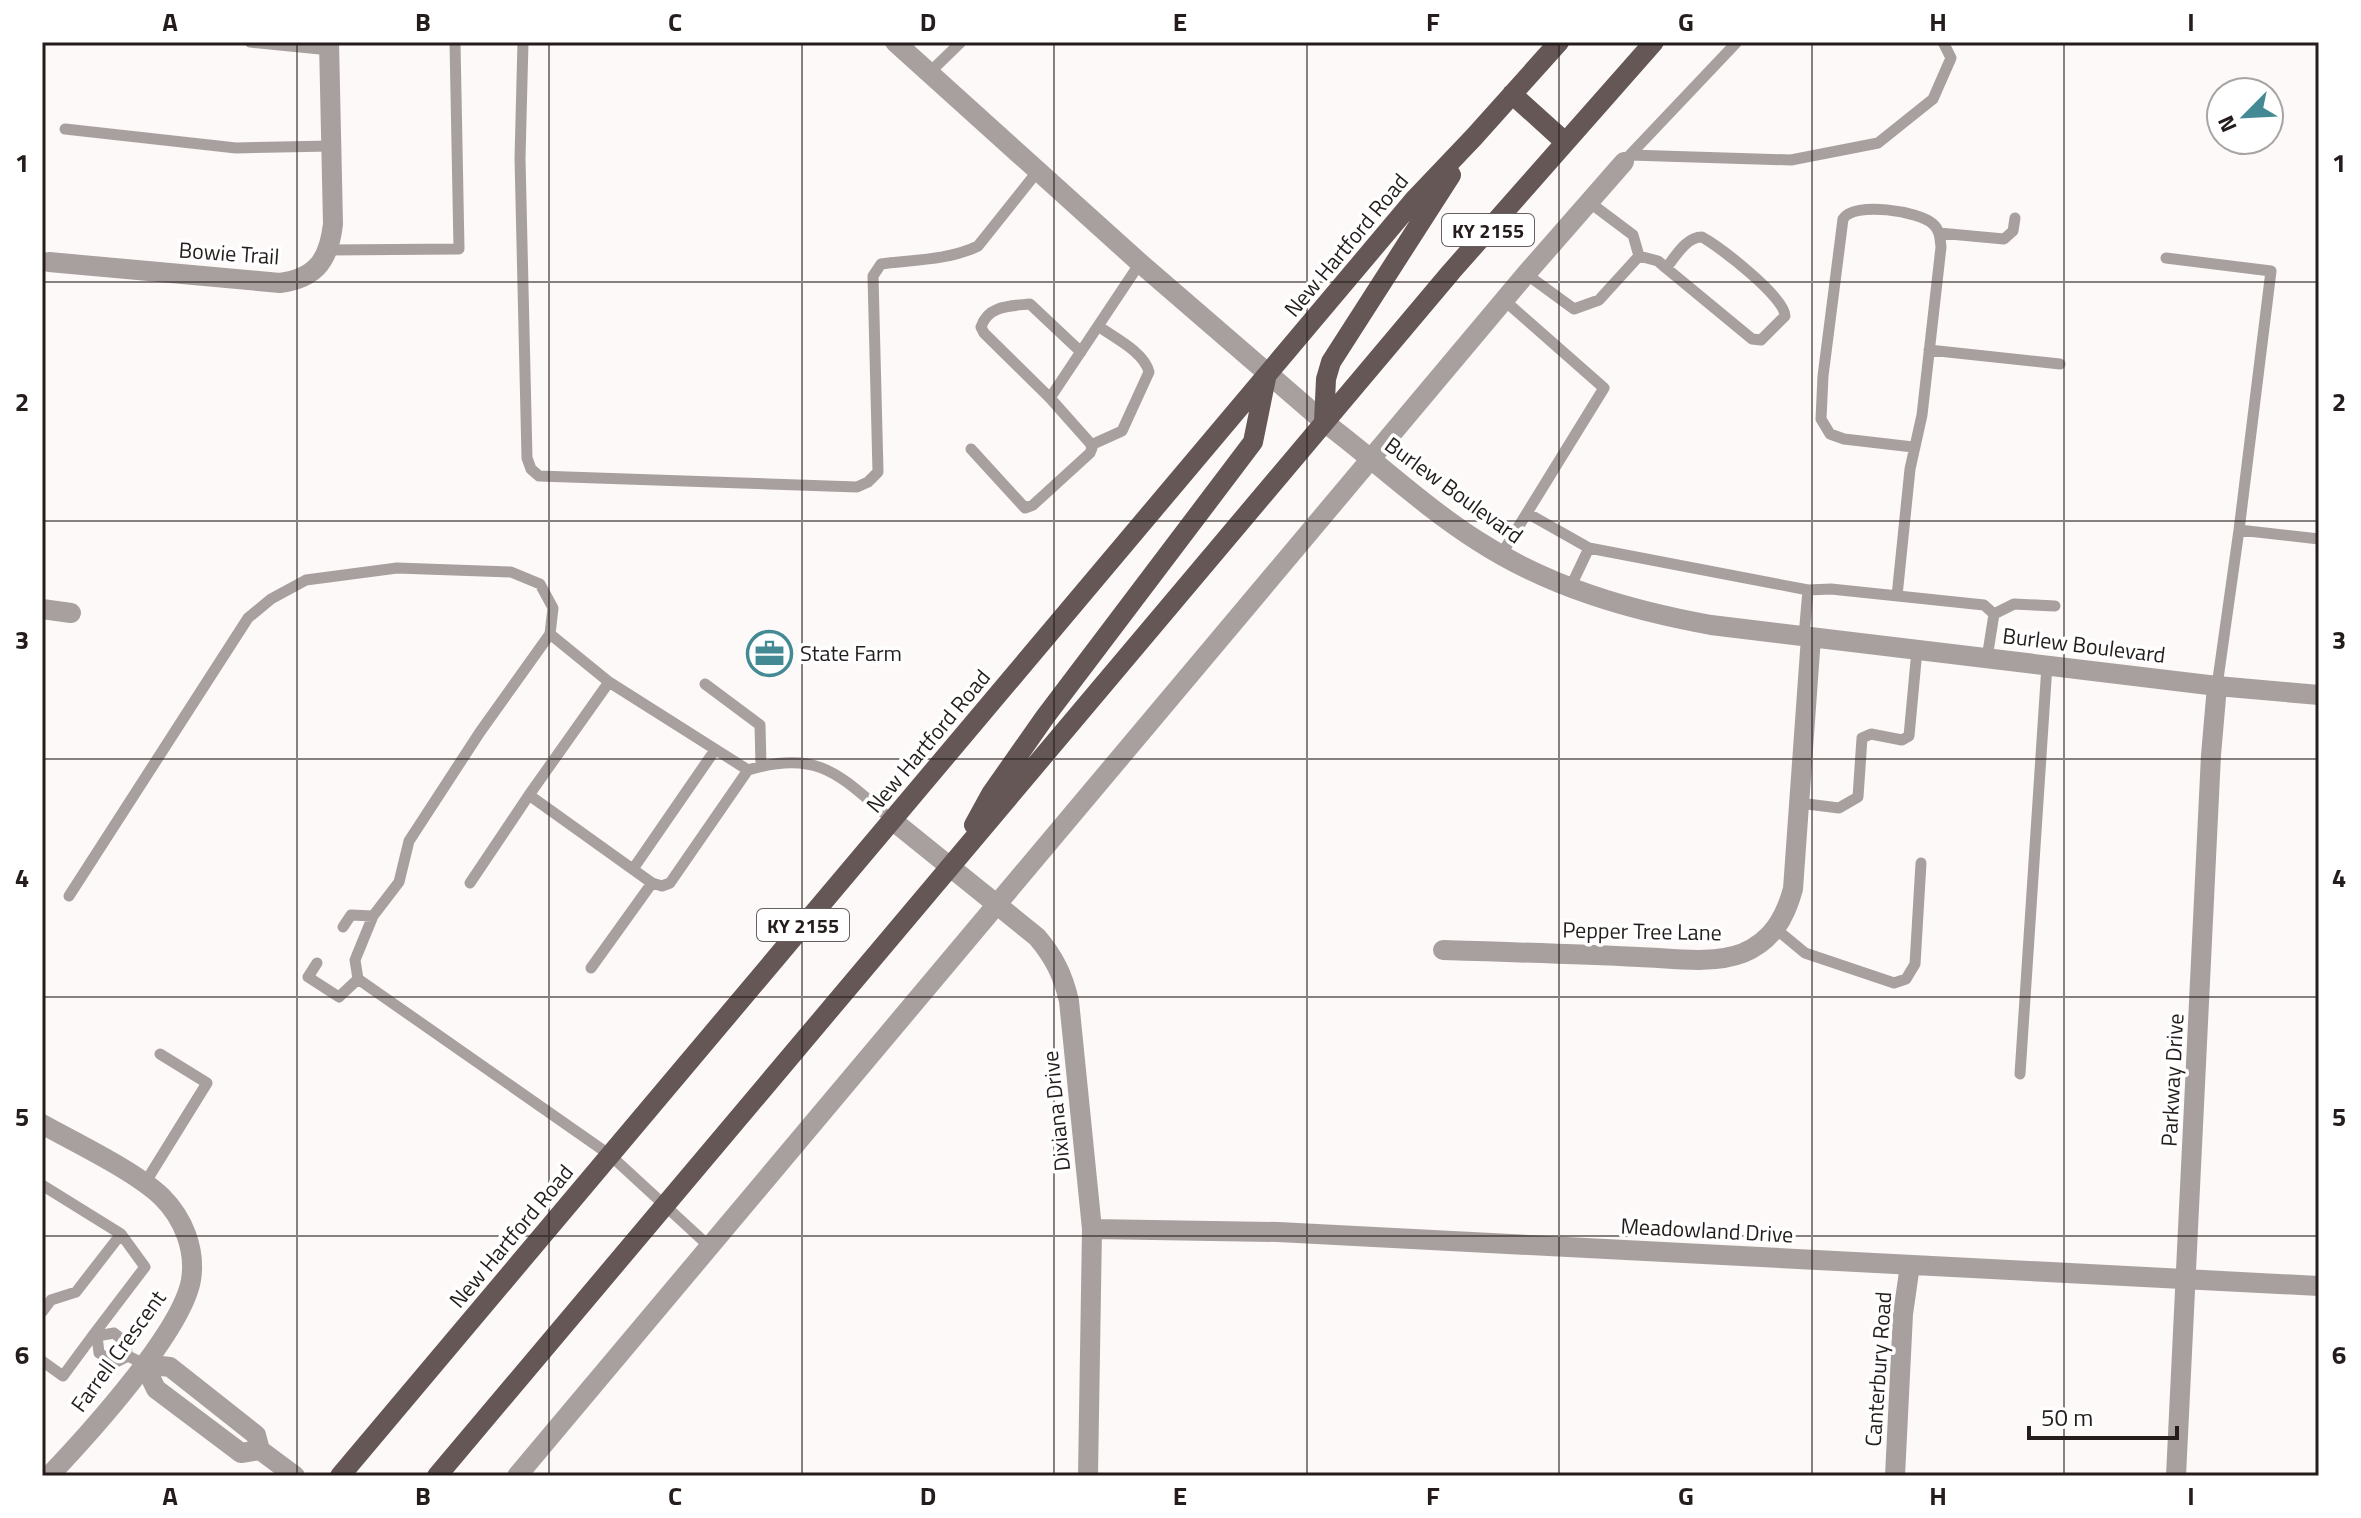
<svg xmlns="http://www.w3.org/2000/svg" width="2361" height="1518" font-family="'Titillium Web',sans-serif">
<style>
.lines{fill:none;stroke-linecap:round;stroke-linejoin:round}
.service{stroke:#a8a09f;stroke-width:11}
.minor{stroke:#a8a09f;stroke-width:20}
.tertiary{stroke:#a8a09f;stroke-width:20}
.primary{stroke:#655755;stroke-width:20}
.grid{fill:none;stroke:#241d1c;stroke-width:2;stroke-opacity:0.55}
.labels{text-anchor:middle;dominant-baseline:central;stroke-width:7;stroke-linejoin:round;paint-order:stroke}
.shield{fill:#fff;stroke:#666160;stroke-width:2}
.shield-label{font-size:20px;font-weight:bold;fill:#241d1c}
.street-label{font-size:22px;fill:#241d1c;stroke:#fff}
.poi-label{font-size:22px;fill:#241d1c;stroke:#fff;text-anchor:start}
.neatline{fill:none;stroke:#241d1c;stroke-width:3}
.grid-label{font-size:26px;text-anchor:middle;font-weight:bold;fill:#241d1c}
</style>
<rect width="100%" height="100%" fill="#fdf9f8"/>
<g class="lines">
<!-- service -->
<path class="service" d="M 250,42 L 330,50
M 523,42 L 520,158 L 527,458 L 531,469 L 539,476 L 857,487 L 868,482 L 878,472 L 873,276 L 881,264 C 912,260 950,260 978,246 L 1037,172
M 929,73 L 961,42
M 65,129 L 236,148 L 331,146
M 1630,155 L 1791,160 L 1878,143 L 1933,99 L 1951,58 L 1943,42
M 1627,158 L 1737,42
M 1939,233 L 2004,239 L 2013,231 L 2015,218
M 328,250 L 459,249 L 455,42
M 1639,256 L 1658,261 L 1666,268 L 1752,339 L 1761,340 L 1785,316 C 1785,297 1720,247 1702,237 C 1686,237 1676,256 1666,268
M 2166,258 L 2271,271 L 2239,530
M 1526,274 L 1574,309 L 1599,300 L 1639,256 L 1633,235 L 1589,202
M 1929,350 L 2060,364
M 1050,398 L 984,333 L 981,327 C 988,305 1011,306 1030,304 L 1081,352
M 1091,445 L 1122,431 L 1149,372 C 1144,352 1115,338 1098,326
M 971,449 L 1025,508 L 1033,505 L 1090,453 L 1092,448 L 1090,443 L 1050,398 L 1140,263
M 1527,513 L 1589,548
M 1501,555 L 1604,388 L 1504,300
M 1570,588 L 1589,548 L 1808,590
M 1897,596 L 1910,469 L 1922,415 L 1941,247 C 1940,239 1940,230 1933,224 C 1920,211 1853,201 1843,219 L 1823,376 L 1821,419 L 1830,434 L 1844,439 L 1913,447
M 1994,614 L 2014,604 L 2055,606
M 550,634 L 480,732 L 409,841 L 399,882 L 373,916 L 355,960 L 358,979 L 610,1155 L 710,1247
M 1804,636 L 1808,590 L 1831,589 L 1984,605 L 1994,614 L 1987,658
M 705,684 L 760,725 L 761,766
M 2217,686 L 2239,530 L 2319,539
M 748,770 L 609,682 L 529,795 L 652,883 L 662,886 L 670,883 L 748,770 C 820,748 841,777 892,820
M 1799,803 L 1839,808 L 1858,797 L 1862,738 L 1871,734 L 1902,740 L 1909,736 L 1917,650
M 633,869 L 715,750
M 470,883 L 529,795
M 69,896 L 248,618 L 271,599 L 306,580 L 397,568 L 511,572 L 540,584 L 553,608 L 550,634 L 609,682
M 343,927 L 351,915 L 373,916
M 1776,929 L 1805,953 L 1894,983 L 1906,979 L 1915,964 L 1921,863
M 317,963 L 308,977 L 339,997 L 358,979
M 591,968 L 652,883
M 2020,1074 L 2047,665
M 145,1183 L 207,1083 L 160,1054
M 42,1185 L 121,1234
M 42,1312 L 51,1300 L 76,1292 L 121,1234 L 145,1267 L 94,1334
M 128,1356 L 114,1363 L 99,1353 L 97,1336 L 114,1333 L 124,1341 L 128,1356 L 144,1364
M 42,1361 L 63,1376 L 94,1334 L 97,1336"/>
<!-- minor -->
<path class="minor" d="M 49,262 L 280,283 C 317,278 329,259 333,224 L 329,42
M 1324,422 C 1376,461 1423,506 1478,541 C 1549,587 1629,610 1711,625 L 2217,686 L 2319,695
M 42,609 L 71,613
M 892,820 L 1037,937 C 1054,957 1063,975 1069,1001 L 1092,1229 L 1088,1476
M 1443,950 C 1509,952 1574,954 1639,957 C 1671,958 1712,965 1743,953 C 1772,941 1785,918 1793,889 L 1811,637
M 42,1124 C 76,1143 135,1171 162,1197 C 183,1218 196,1249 191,1280 C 182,1332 87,1436 49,1476
M 1092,1229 L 1278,1232 L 2319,1286
M 144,1364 L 170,1367 L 256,1435 L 260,1450 L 295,1476
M 144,1364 L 156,1389 L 241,1453 L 260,1450
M 517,1476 L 1526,274 L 1624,162
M 1895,1476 L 1903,1314 L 1910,1265
M 2176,1476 L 2211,755 L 2217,686"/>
<!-- tertiary -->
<path class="tertiary" d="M 895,42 L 1140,263 L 1324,422"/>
<!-- primary -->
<path class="primary" d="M 1512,94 L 1565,142
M 1324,422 L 1326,379 L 1331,362 L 1451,175
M 974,825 L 991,794 L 1045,717 L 1253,442 L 1266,378
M 340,1476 L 1414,200 L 1474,137 L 1559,42
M 437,1476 L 1451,272 L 1654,42"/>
</g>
<!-- grid -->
<path class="grid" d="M 297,42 L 297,1476M 549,42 L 549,1476M 802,42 L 802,1476M 1054,42 L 1054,1476M 1307,42 L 1307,1476M 1559,42 L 1559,1476M 1812,42 L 1812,1476M 2064,42 L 2064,1476M 42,282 L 2319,282M 42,521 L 2319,521M 42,759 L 2319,759M 42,997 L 2319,997M 42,1236 L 2319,1236"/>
<!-- icons -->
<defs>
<symbol id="office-ring" viewBox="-11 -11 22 22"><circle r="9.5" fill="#fff" stroke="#448a94" stroke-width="1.5"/><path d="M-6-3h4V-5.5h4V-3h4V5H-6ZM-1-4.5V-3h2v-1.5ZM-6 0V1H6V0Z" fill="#448a94"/></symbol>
</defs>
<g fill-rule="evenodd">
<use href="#office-ring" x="744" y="628" width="51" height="51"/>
</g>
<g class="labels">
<!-- shield labels -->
<g class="shield">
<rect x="1442" y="214" width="92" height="32" rx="6"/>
<rect x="757" y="909" width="92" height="32" rx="6"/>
</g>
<g class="shield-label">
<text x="1488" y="230">KY 2155</text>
<text x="803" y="925">KY 2155</text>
</g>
<!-- street labels -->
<g class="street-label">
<text transform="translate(1346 245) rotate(-50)">New Hartford Road</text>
<text transform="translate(229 253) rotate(4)">Bowie Trail</text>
<text transform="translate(1454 490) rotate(36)">Burlew Boulevard</text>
<text transform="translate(2084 645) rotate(7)">Burlew Boulevard</text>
<text transform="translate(928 741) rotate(-50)">New Hartford Road</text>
<text transform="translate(1642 931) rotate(1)">Pepper Tree Lane</text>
<text transform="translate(2172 1080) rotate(-87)">Parkway Drive</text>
<text transform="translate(1056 1111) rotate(-96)">Dixiana Drive</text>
<text transform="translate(1707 1230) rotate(3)">Meadowland Drive</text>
<text transform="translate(511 1236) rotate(-50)">New Hartford Road</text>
<text transform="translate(118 1351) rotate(-54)">Farrell Crescent</text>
<text transform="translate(1878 1369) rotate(-86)">Canterbury Road</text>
</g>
<!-- poi labels -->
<g class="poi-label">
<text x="800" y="653">State Farm</text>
</g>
</g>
<!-- border -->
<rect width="2361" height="1518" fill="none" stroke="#ffffff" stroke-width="88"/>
<!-- north arrow -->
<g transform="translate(2245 116) rotate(246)"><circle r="38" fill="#ffffff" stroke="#a7a5a4" stroke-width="2"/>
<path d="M0-6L14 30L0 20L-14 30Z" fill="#448a94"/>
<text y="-12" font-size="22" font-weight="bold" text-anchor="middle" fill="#241d1c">N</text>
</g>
<!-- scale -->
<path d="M2029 1426v12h148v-12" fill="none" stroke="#241d1c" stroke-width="4"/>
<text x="2041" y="1426" font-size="24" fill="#241d1c" stroke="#ffffff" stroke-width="6" paint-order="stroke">50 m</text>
<rect x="44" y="44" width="2273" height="1430" class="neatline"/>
<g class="grid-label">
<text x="170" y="31">A</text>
<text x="423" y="31">B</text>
<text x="675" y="31">C</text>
<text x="928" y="31">D</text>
<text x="1180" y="31">E</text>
<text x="1433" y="31">F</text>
<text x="1686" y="31">G</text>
<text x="1938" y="31">H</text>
<text x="2191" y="31">I</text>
<text x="22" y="172">1</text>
<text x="2339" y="172">1</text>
<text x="22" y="411">2</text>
<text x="2339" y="411">2</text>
<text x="22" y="649">3</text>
<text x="2339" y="649">3</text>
<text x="22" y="887">4</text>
<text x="2339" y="887">4</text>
<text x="22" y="1126">5</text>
<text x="2339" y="1126">5</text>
<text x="22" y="1364">6</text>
<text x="2339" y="1364">6</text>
<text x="170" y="1505">A</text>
<text x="423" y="1505">B</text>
<text x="675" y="1505">C</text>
<text x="928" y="1505">D</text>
<text x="1180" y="1505">E</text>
<text x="1433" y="1505">F</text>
<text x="1686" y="1505">G</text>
<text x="1938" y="1505">H</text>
<text x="2191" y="1505">I</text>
</g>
</svg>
